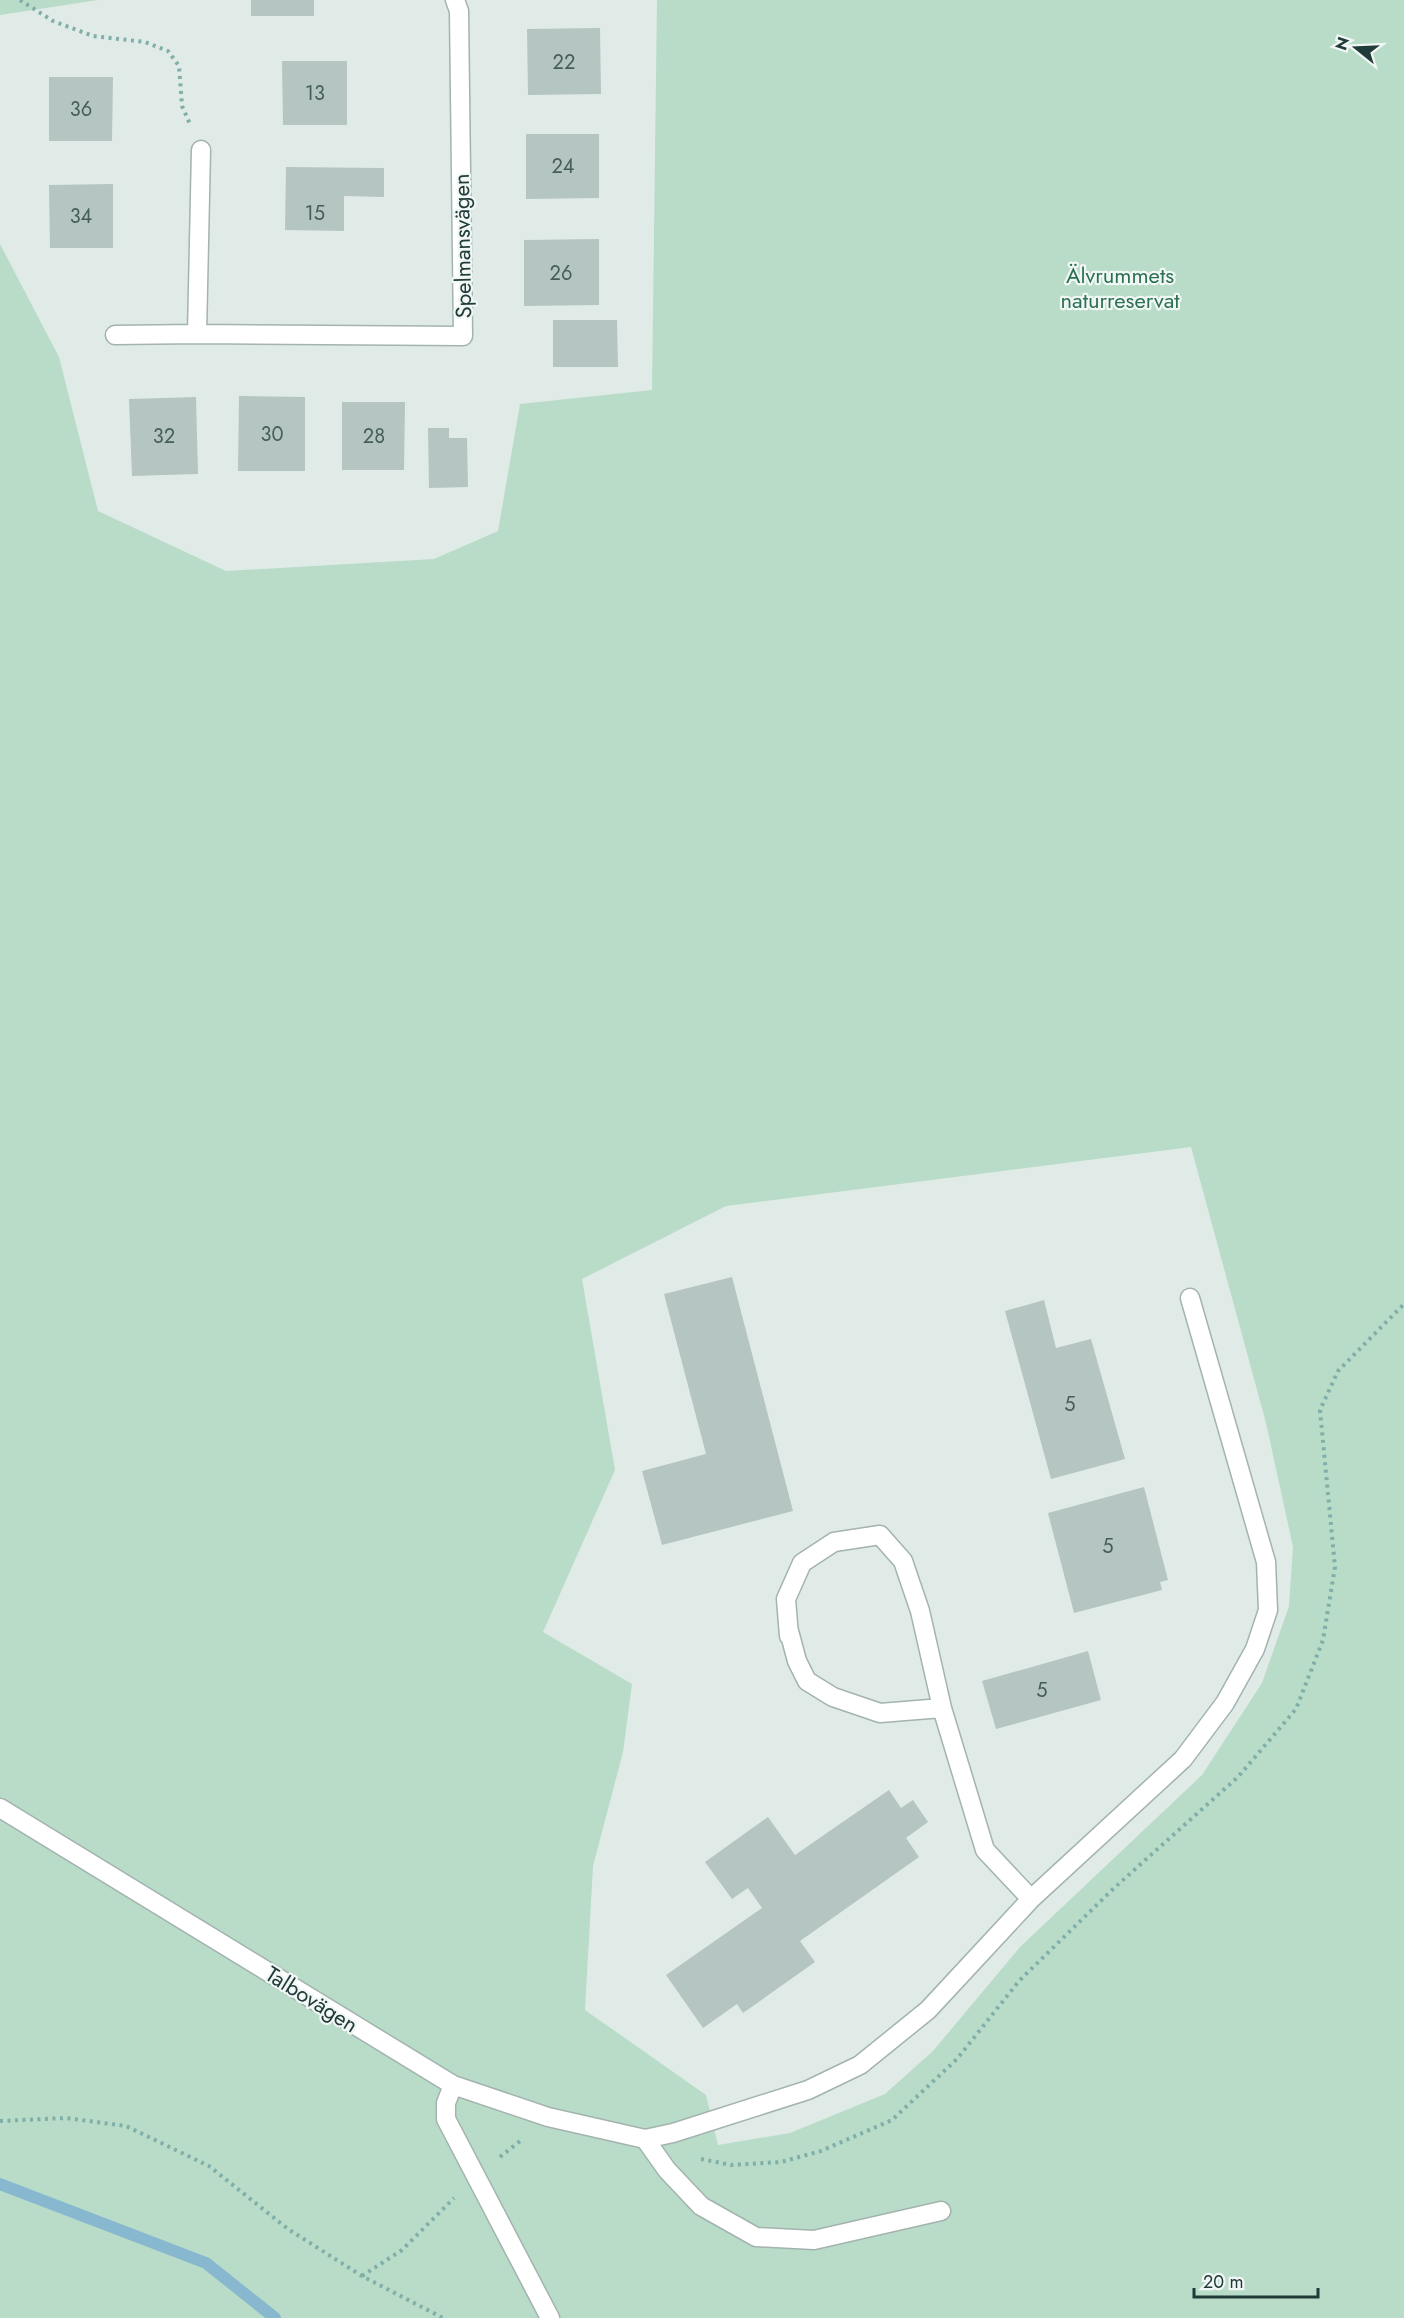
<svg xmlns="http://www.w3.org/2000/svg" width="1404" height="2318" font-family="Jost,sans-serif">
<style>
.green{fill:#b8dcc8;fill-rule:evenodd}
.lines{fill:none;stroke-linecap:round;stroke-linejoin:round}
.stream{stroke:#87b8d0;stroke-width:12}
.building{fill:#b5c5c1}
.minor-casing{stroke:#a3b3b0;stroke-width:21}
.path{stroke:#80aea8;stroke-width:4;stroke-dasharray:3 4.5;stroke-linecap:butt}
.minor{stroke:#fff;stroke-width:18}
.labels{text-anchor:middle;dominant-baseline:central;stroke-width:4.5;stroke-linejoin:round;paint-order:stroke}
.number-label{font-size:20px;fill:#455e5a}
.street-label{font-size:22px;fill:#203b38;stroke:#f0f7f5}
.park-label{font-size:22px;fill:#2b7152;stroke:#f0f7f5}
</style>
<rect width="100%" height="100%" fill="#e0ebe8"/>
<!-- green -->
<path class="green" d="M 0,0 L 98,0 L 0,15 Z
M 657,0 L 1404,0 L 1404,2318 L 0,2318 L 0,244 L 59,357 L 98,511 L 226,571 L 434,559 L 498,531 L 520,404 L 652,390 ZM 1191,1147 L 1266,1423 L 1293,1547 L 1289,1606 L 1262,1683 L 1202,1775 L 1020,1947 L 933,2051 L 885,2094 L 790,2133 L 718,2145 L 706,2095 L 585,2010 L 593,1866 L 623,1752 L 632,1684 L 543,1632 L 615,1470 L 582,1279 L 726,1206 Z"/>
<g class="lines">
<!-- stream -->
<path class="stream" d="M 0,2184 L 206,2263 L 275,2318"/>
</g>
<!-- building -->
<path class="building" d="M 251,0 L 314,0 L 314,16 L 251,16 Z
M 600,28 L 601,94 L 528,95 L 527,29 Z
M 282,61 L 347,61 L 347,125 L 283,125 Z
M 49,77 L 113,77 L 112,141 L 49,141 Z
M 526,134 L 599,134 L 599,198 L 526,199 Z
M 286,167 L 384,168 L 384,197 L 344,196 L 344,231 L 285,230 Z
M 113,184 L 113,248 L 50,248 L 49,185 Z
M 599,239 L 599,305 L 524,306 L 524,240 Z
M 553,320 L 617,320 L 618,367 L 553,367 Z
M 239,396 L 305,397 L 305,471 L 238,471 Z
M 196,397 L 198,474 L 132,476 L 129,399 Z
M 342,402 L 405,402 L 404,470 L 342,470 Z
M 428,428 L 449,428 L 449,438 L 467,438 L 468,487 L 429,488 Z
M 732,1277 L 793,1511 L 662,1545 L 642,1471 L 706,1454 L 664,1294 Z
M 1044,1300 L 1056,1348 L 1091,1339 L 1125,1459 L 1051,1479 L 1005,1311 Z
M 1144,1487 L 1168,1580 L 1160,1582 L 1162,1590 L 1074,1613 L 1048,1513 Z
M 1088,1651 L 1101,1700 L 996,1729 L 982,1681 Z
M 889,1790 L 901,1808 L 913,1800 L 928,1822 L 906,1838 L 919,1857 L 800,1941 L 815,1962 L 743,2013 L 737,2004 L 703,2028 L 666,1975 L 762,1908 L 748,1888 L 732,1899 L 705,1862 L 768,1817 L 795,1855 Z"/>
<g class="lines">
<defs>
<path id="minor" d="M 201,150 L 197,334 L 463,336 L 459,11 L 455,0
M 115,335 L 197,334
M 789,1631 L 797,1661 L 807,1681 L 833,1697 L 880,1713 L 942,1708
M 789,1636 L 786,1599 L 802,1563 L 834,1542 L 880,1535 L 903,1561 L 920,1611 L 942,1708 L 985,1850 L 1031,1899
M 0,1808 L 453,2085 L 548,2117 L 645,2139 L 673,2133 L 808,2090 L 860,2065 L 928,2010 L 1031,1899 L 1183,1759 L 1225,1703 L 1255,1649 L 1268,1610 L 1266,1562 L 1190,1298
M 453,2085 L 446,2103 L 446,2119 L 550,2318
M 645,2139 L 667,2170 L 701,2206 L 756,2237 L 814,2240 L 941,2211"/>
</defs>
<!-- minor casing -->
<use href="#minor" class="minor-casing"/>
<!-- path -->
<path class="path" d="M 20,0 L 53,21 L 93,36 L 145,42 L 168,51 L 179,66 L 182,106 L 190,124
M 0,2121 L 66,2118 L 126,2126 L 209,2166 L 288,2229 L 362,2276 L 443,2318
M 500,2157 L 520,2141
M 701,2159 L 731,2165 L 781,2162 L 821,2151 L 892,2120 L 957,2059 L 1019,1981 L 1113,1889 L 1238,1777 L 1296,1709 L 1323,1640 L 1335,1567 L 1320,1410 L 1338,1371 L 1404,1304
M 362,2276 L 402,2250 L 454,2198"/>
<!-- minor -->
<use href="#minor" class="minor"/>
</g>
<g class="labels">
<!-- number labels -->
<g class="number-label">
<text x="564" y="62">22</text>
<text x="315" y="93">13</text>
<text x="81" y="109">36</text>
<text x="563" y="166">24</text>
<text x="315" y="213">15</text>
<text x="81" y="216">34</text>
<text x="561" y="273">26</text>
<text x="272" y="434">30</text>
<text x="164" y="436">32</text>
<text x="374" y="436">28</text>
<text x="1070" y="1404">5</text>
<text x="1108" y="1546">5</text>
<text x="1042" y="1690">5</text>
</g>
<!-- street labels -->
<g class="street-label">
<text transform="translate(462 246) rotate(-91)">Spelmansvägen</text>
<text transform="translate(312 1999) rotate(32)">Talbovägen</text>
</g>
<!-- park labels -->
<g class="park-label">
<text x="1120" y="275">Älvrummets<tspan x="1120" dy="25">naturreservat</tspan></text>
</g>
</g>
<!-- north arrow -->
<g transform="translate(1356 48) rotate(288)" stroke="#f0f7f5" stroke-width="4.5" paint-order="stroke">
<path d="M0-4.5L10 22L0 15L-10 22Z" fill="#203b38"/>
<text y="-9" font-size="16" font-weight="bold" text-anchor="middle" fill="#203b38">N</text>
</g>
<!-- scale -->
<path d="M1194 2288v9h124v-9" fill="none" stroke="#203b38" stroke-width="3"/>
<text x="1203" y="2288" font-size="18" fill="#203b38" stroke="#f0f7f5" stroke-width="4.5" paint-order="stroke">20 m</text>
</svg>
